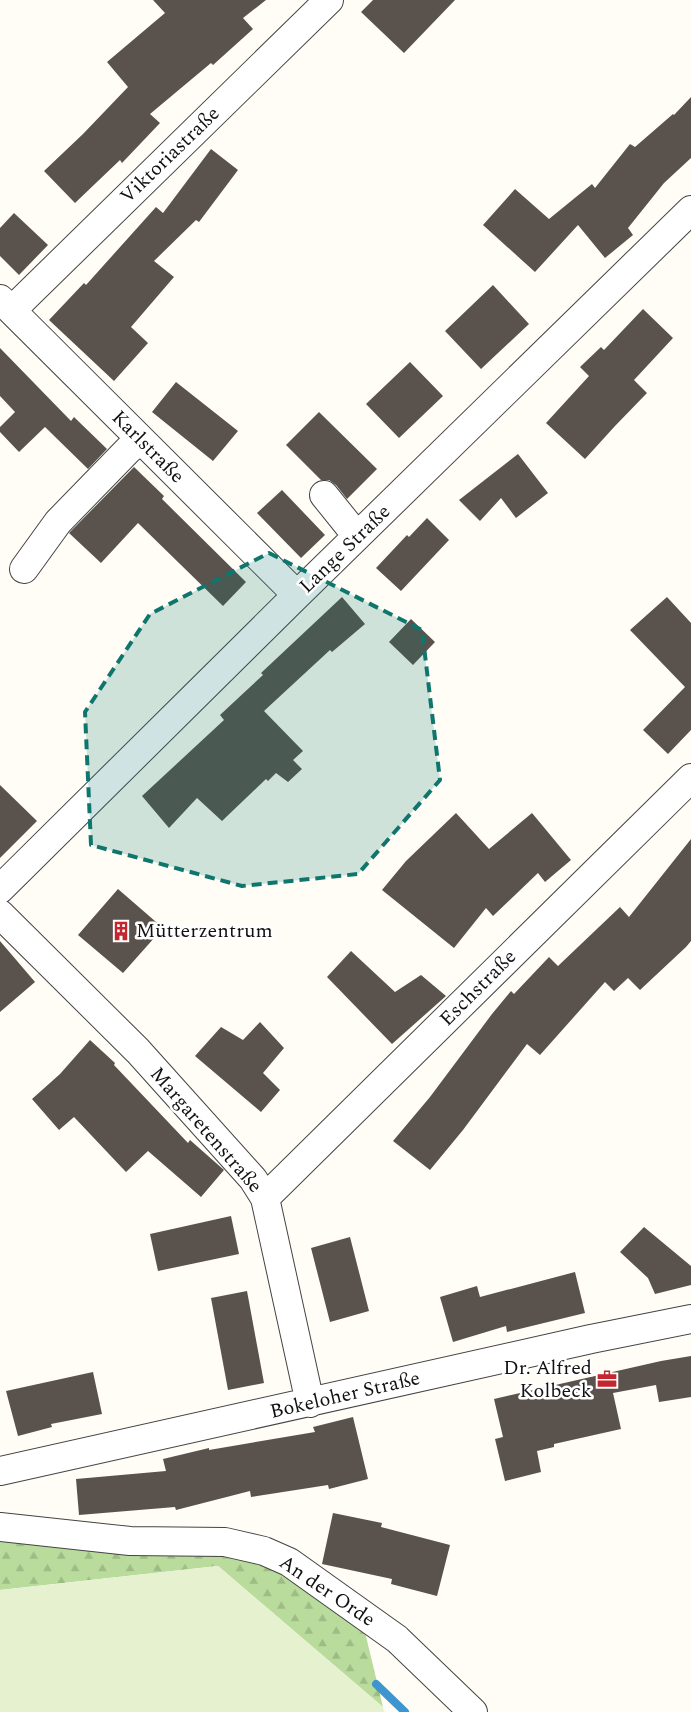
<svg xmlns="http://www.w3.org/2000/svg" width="691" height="1712" font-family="Spectral,serif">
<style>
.forest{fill:url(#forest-firs)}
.pitch{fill:#e6f2cf}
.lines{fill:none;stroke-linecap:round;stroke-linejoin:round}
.stream{stroke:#3f96cf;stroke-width:8}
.building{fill:#5a524d}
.minor-casing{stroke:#444;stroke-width:30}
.minor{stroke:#fff;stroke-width:28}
.marked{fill:#0f766e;fill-opacity:0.2;stroke:#0f766e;stroke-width:4;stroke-dasharray:10 6;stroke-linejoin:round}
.labels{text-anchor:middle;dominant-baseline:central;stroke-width:5;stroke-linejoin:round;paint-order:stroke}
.street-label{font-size:20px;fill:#111;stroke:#fff}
.poi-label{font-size:20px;fill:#111;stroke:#fff;text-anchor:start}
</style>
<defs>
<pattern id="forest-firs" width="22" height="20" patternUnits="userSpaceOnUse" patternTransform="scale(1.25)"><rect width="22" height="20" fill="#b9dc9c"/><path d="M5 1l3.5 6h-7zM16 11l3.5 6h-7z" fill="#9ebc85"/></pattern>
</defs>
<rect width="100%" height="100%" fill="#fffdf5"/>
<!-- forest -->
<path class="forest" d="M 0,1539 L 242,1554 L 287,1569 L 364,1628 L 383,1707 L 218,1566 L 0,1590 Z"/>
<!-- pitch -->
<path class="pitch" d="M 218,1566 L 383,1707 L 384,1712 L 0,1712 L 0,1590 Z"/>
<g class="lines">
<!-- stream -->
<path class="stream" d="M 376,1684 L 405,1712"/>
</g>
<!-- building -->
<path class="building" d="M 153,0 L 266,0 L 243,18 L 253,29 L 213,65 L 211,63 L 150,114 L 160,123 L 122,163 L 120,160 L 75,203 L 44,171 L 83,134 L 128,87 L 107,62 L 165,13 Z
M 373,0 L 455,0 L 404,53 L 361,12 Z
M 691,97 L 691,158 L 664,183 L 628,228 L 633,235 L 605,258 L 578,225 L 535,272 L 483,225 L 515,189 L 549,219 L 592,184 L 595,188 L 630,144 L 635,147 L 673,114 L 674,115 Z
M 211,149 L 238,170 L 199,222 L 196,220 L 154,261 L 174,277 L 131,327 L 148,343 L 114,381 L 49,320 L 84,283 L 86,285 L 156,207 L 163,213 Z
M 14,213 L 48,245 L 19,275 L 0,256 L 0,228 Z
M 493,285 L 529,324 L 481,369 L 445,331 Z
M 643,309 L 673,338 L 634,380 L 647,393 L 615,426 L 585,459 L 546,423 L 589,376 L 580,367 L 601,347 L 604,350 Z
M 0,348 L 71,421 L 74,417 L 107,449 L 88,469 L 45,427 L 19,452 L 0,432 L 0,427 L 15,412 L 0,396 Z
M 410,362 L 443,396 L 399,438 L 366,404 Z
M 176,382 L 238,431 L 213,461 L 152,412 Z
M 319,412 L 377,469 L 347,499 L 336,485 L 329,480 L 321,480 L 286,445 Z
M 518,454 L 548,493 L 516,518 L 501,498 L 480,521 L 459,500 Z
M 134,467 L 164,496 L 162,499 L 246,582 L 223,606 L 138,523 L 101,563 L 69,533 Z
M 282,490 L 325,535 L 301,558 L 257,513 Z
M 427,518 L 449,540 L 401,591 L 376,568 L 407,535 L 409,537 Z
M 342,597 L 365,624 L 332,652 L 330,650 L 264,711 L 303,751 L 293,760 L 302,769 L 288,782 L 276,773 L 268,781 L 266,779 L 222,821 L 197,798 L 169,828 L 142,796 L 224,720 L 220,715 L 263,675 L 261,673 Z
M 667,597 L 691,623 L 691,730 L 668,754 L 643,730 L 685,687 L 630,630 Z
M 411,619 L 435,642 L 413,665 L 389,642 Z
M 0,785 L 37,821 L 0,858 Z
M 456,813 L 489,849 L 532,813 L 571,860 L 545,882 L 538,873 L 493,916 L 486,908 L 454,948 L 382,890 L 406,861 Z
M 691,839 L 691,941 L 686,947 L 640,990 L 628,978 L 614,991 L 605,982 L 540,1055 L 527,1044 L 463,1130 L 430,1170 L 393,1141 L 430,1097 L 492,1014 L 511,991 L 514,994 L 549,957 L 558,966 L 620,907 L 629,917 Z
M 118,889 L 163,928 L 123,973 L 78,935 Z
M 0,941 L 35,982 L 0,1012 Z
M 351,951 L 395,992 L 421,975 L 446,996 L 392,1044 L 327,977 Z
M 260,1022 L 284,1048 L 263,1073 L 280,1090 L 261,1112 L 195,1056 L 221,1027 L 243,1040 Z
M 90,1040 L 115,1063 L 114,1065 L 188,1143 L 190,1140 L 224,1170 L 201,1197 L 148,1151 L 126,1172 L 74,1117 L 59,1130 L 32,1099 L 60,1074 Z
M 231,1216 L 239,1254 L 158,1271 L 150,1234 Z
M 644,1227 L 691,1266 L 691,1285 L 655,1294 L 648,1278 L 620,1252 Z
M 350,1237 L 369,1311 L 330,1322 L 311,1248 Z
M 575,1272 L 585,1313 L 507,1332 L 506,1326 L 453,1342 L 440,1297 L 477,1286 L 480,1297 Z
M 247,1291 L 264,1383 L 228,1390 L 211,1298 Z
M 691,1356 L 691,1397 L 659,1402 L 656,1385 L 613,1393 L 621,1429 L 554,1444 L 554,1447 L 537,1451 L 541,1472 L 505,1481 L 495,1439 L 503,1437 L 494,1399 L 661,1361 Z
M 93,1372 L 102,1414 L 51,1424 L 52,1427 L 18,1436 L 6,1391 Z
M 353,1417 L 368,1479 L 329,1489 L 328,1485 L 251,1497 L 250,1491 L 176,1510 L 175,1507 L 79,1515 L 76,1479 L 166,1471 L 163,1459 L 209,1448 L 209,1450 L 315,1432 L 313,1427 Z
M 333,1513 L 382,1523 L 381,1527 L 450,1545 L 437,1596 L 391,1584 L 392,1579 L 322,1564 Z"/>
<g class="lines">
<defs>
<path id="minor" d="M 0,299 L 297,595
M 12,310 L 329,0
M 324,495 L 357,536
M 24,569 L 58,522 L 129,449 L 141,440
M 0,889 L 297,595 L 691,210
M 0,914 L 138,1051 L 253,1179 L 265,1198 L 310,1403
M 265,1198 L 691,778
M 0,1471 L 591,1339 L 691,1319
M 0,1527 L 130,1541 L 225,1542 L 264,1551 L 289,1562 L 397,1639 L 473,1712"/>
</defs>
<!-- minor casing -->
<use href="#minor" class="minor-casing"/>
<!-- minor -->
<use href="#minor" class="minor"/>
</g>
<!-- marked area -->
<path class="marked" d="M 269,553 L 422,630 L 440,780 L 358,874 L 242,886 L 91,845 L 85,712 L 150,614 Z"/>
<!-- icons -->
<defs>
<symbol id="building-bare" viewBox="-9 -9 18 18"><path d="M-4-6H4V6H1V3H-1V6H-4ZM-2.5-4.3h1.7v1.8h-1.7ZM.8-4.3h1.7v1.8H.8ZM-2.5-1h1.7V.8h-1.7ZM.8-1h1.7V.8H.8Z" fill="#c4262e" stroke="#fff" stroke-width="2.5" paint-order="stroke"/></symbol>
<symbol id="office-bare" viewBox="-9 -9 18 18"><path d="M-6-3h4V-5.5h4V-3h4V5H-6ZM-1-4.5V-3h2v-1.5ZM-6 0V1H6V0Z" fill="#c4262e" stroke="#fff" stroke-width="2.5" paint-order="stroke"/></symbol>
</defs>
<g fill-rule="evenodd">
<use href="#building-bare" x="107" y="917" width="28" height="28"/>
<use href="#office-bare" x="593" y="1365" width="28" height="28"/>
</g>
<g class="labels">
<!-- street labels -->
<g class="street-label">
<text transform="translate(170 155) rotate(-44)">Viktoriastraße</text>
<text transform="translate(148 447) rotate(45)">Karlstraße</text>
<text transform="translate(345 549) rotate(-44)">Lange Straße</text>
<text transform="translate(478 988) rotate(-45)">Eschstraße</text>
<text transform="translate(206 1130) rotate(49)">Margaretenstraße</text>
<text transform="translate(345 1395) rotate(-13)">Bokeloher Straße</text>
<text transform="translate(327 1591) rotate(34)">An der Orde</text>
</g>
<!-- poi labels -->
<g class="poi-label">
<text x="136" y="931">Mütterzentrum</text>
<text x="592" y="1368" text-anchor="end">Dr. Alfred<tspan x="592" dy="23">Kolbeck</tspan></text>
</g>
</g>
</svg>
